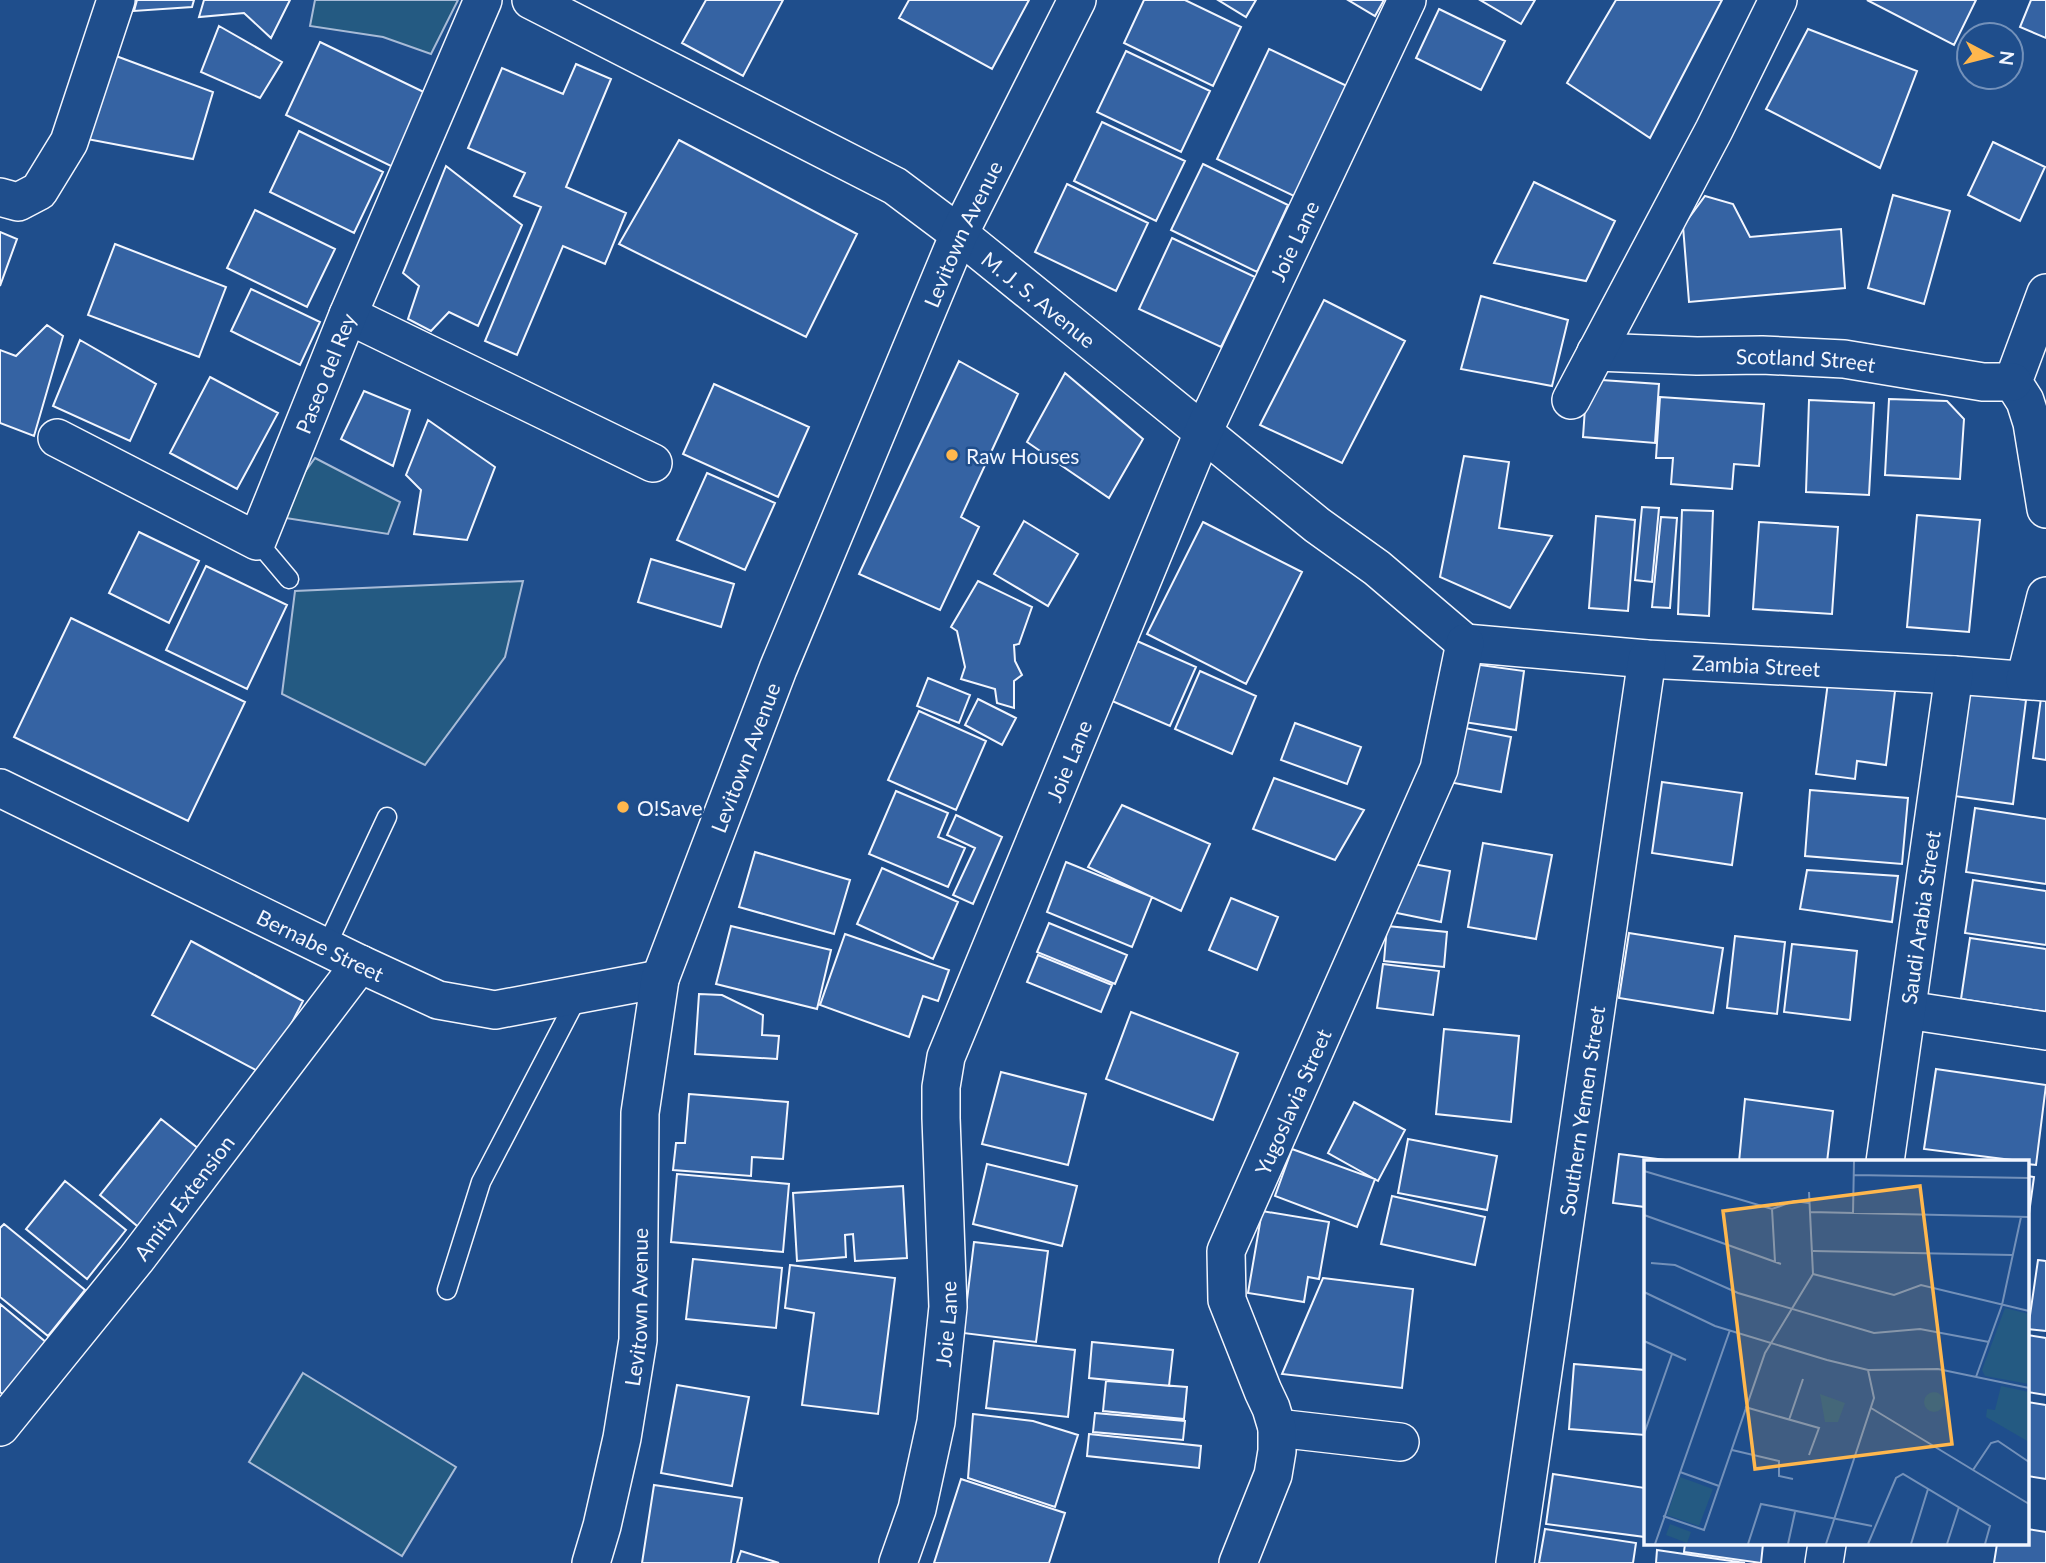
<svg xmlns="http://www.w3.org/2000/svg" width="2046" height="1563" font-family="Lato,sans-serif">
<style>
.green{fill:#245a82;stroke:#a8bbd7;stroke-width:2}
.building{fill:#3563a3;stroke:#f2f6ff;stroke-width:2}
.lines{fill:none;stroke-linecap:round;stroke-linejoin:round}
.service-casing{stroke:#f2f6ff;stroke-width:21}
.minor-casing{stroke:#f2f6ff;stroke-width:40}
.service{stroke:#1f4e8c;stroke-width:18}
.minor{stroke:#1f4e8c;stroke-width:37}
.poi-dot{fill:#ffb74d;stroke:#1f4e8c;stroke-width:2.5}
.labels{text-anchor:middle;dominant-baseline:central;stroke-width:5;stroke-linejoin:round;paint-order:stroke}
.street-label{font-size:21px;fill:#f2f6ff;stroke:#1f4e8c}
.poi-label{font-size:21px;fill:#f2f6ff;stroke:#1f4e8c;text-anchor:start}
.inset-road{fill:none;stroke:#7391ba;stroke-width:2}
.view{fill:#ffb74d;fill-opacity:0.15;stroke:#ffb74d;stroke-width:3.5}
.inset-edge{fill:none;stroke:#f2f6ff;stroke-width:3.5}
</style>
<rect width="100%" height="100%" fill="#1f4e8c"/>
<!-- green -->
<path class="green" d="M 315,0 L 458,0 L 431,54 L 383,37 L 310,26 Z
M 315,458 L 400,502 L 388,534 L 273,516 Z
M 523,581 L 505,657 L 425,765 L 282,694 L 295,591 Z
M 303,1373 L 456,1467 L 402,1556 L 249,1462 Z"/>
<!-- building -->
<path class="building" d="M 137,0 L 194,0 L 192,7 L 134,11 Z
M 204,0 L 290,0 L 271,38 L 244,13 L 199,17 Z
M 706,0 L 783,0 L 743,76 L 682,43 Z
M 909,0 L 1029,0 L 992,69 L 899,18 Z
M 1144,0 L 1185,0 L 1241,27 L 1213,86 L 1124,43 Z
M 1218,0 L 1256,0 L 1246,17 Z
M 1348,0 L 1384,0 L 1375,16 Z
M 1480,0 L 1535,0 L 1521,24 Z
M 1616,0 L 1722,0 L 1650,138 L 1567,83 Z
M 1867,0 L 1976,0 L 1954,45 Z
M 2031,0 L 2046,0 L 2046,38 L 2020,27 Z
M 1439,9 L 1505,41 L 1481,90 L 1416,58 Z
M 219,26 L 282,62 L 260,98 L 201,72 Z
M 1808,29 L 1917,71 L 1880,168 L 1766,109 Z
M 320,42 L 430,95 L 395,168 L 286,115 Z
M 1269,49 L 1349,87 L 1296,197 L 1217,159 Z
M 1126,51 L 1210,91 L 1181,152 L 1097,112 Z
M 116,56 L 213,92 L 193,159 L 87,139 Z
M 576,64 L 611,79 L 566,187 L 626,213 L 605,264 L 563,246 L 517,355 L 485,341 L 541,207 L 514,196 L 525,173 L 468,148 L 502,68 L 563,94 Z
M 1102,122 L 1185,161 L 1156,221 L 1074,181 Z
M 299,131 L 383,172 L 354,233 L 270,192 Z
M 679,140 L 857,234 L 806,337 L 619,244 Z
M 1993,142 L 2045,167 L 2020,221 L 1968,195 Z
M 1203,164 L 1288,205 L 1257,272 L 1171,230 Z
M 446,166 L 522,225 L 478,326 L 449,312 L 431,331 L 408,319 L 419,286 L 403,273 Z
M 1534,182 L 1615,221 L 1586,281 L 1494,263 Z
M 1067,184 L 1148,223 L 1116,291 L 1035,252 Z
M 1893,195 L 1950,211 L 1924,304 L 1868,288 Z
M 1705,196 L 1733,204 L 1750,237 L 1841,229 L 1845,288 L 1689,302 L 1683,226 Z
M 255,210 L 335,249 L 307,307 L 227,268 Z
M 0,232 L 17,239 L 0,286 Z
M 1172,238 L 1255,277 L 1221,347 L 1139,309 Z
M 115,244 L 226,287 L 199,357 L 88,315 Z
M 251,289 L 320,322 L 300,365 L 231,331 Z
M 1481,296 L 1568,320 L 1552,386 L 1461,369 Z
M 1324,300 L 1405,341 L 1342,463 L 1260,425 Z
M 47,325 L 63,336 L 34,436 L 0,423 L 0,350 L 16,356 Z
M 80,340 L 156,384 L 130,441 L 53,406 Z
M 959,361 L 1018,394 L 961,517 L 979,527 L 940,610 L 859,574 Z
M 1065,373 L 1143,439 L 1109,498 L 1027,442 Z
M 210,377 L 278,413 L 237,489 L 170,453 Z
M 1587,379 L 1659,384 L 1655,443 L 1583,437 Z
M 714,384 L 809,427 L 778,497 L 683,454 Z
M 364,391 L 410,410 L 393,466 L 341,439 Z
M 1660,397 L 1764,404 L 1759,466 L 1734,464 L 1732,489 L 1671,484 L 1673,458 L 1656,458 Z
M 1889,399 L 1947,401 L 1964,419 L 1960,479 L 1885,475 Z
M 1809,400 L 1874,403 L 1869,495 L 1806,492 Z
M 428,420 L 495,467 L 467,540 L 414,534 L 421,490 L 406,475 Z
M 1464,456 L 1509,462 L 1499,528 L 1552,536 L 1510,608 L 1440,577 Z
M 707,473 L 775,503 L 745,570 L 677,540 Z
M 1642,507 L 1659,508 L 1652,582 L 1635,580 Z
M 1682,510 L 1713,511 L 1709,616 L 1678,614 Z
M 1917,515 L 1980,520 L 1969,632 L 1907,627 Z
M 1596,516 L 1635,520 L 1628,611 L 1589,608 Z
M 1661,517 L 1677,518 L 1670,608 L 1652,607 Z
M 1024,521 L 1078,554 L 1048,606 L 994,574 Z
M 1203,522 L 1302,572 L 1246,684 L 1147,634 Z
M 1759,522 L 1838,527 L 1832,614 L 1753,609 Z
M 139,532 L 199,561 L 169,623 L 109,593 Z
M 651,559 L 734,584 L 721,627 L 638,602 Z
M 206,566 L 287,605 L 247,689 L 166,650 Z
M 978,581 L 1032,607 L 1019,644 L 1014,645 L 1015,661 L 1022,675 L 1014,681 L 1014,708 L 997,703 L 995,689 L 961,679 L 965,667 L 957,631 L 951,627 Z
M 71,618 L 245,702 L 188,821 L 14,737 Z
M 1137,641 L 1196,667 L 1170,726 L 1112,701 Z
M 1473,664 L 1524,671 L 1516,730 L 1464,722 Z
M 1200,671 L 1256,696 L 1232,754 L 1175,729 Z
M 928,678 L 970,695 L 959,723 L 917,706 Z
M 1828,682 L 1895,691 L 1886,765 L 1857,761 L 1855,779 L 1816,774 Z
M 1967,692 L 2026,700 L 2013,804 L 1954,796 Z
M 2041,698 L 2046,698 L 2046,760 L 2033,758 Z
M 978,699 L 1016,718 L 1002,745 L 965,725 Z
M 919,711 L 986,741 L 956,810 L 888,780 Z
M 1295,723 L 1361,747 L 1347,784 L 1281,760 Z
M 1460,727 L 1511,737 L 1501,792 L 1449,782 Z
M 1274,778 L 1364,810 L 1335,860 L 1253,829 Z
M 1662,782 L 1742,793 L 1732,865 L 1652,853 Z
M 1810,790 L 1908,798 L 1902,864 L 1805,856 Z
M 896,791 L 948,813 L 938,837 L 965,848 L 948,887 L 869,854 Z
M 1122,805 L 1210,844 L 1181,911 L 1088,867 Z
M 1975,808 L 2046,819 L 2046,884 L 1966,872 Z
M 956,815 L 1002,837 L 973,904 L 953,895 L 975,848 L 947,835 Z
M 1483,843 L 1552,855 L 1536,939 L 1468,927 Z
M 755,852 L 850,880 L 834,934 L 739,907 Z
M 1066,862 L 1152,897 L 1132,947 L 1047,912 Z
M 1403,862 L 1450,871 L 1441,922 L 1392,912 Z
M 882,868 L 958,902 L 933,959 L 857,924 Z
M 1807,870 L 1898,876 L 1892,922 L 1800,909 Z
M 1973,880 L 2046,891 L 2046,945 L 1965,933 Z
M 1231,898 L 1278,917 L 1257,970 L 1209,950 Z
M 1049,923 L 1127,955 L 1115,984 L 1037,952 Z
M 731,926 L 831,950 L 817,1009 L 716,984 Z
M 1387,926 L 1447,932 L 1444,967 L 1384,961 Z
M 1629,933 L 1723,948 L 1713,1013 L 1619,998 Z
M 845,934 L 949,970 L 938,1001 L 923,996 L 909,1037 L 820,1005 Z
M 1735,936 L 1785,942 L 1777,1014 L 1727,1008 Z
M 1970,938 L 2046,949 L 2046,1012 L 1961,999 Z
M 191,941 L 303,1001 L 265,1075 L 152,1015 Z
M 1792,944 L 1857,951 L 1850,1020 L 1784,1012 Z
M 1038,955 L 1112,985 L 1101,1012 L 1027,982 Z
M 1383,964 L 1439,971 L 1433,1015 L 1377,1008 Z
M 699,994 L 722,995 L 763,1015 L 762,1035 L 779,1036 L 777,1059 L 695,1054 Z
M 1131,1012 L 1238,1053 L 1213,1120 L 1106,1079 Z
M 1444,1029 L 1519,1036 L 1511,1122 L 1436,1114 Z
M 1936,1069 L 2046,1085 L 2036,1165 L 2027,1164 L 2027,1162 L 1924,1149 Z
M 1001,1072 L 1086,1094 L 1068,1165 L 982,1144 Z
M 689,1094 L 788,1102 L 783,1159 L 752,1157 L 751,1176 L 673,1170 L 676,1143 L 685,1143 Z
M 1745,1099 L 1833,1111 L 1827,1162 L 1739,1162 Z
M 1354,1102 L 1405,1130 L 1378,1181 L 1328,1153 Z
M 161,1119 L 204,1153 L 142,1230 L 100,1195 Z
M 1408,1139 L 1497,1156 L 1487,1210 L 1398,1193 Z
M 1292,1149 L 1375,1179 L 1357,1227 L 1275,1196 Z
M 1619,1154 L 1681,1162 L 1645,1162 L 1645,1207 L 1613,1203 Z
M 987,1164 L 1077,1186 L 1062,1246 L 973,1224 Z
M 677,1174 L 789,1184 L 783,1252 L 671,1242 Z
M 2027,1176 L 2034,1177 L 2027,1228 Z
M 65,1181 L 126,1230 L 87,1279 L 26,1229 Z
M 903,1186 L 907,1258 L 855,1261 L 853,1234 L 845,1235 L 846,1257 L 797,1261 L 793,1193 Z
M 1392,1196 L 1485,1217 L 1475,1265 L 1381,1244 Z
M 1262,1211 L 1329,1222 L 1319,1279 L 1308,1277 L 1304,1302 L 1248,1293 Z
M 4,1224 L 85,1290 L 48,1336 L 0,1297 L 0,1228 Z
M 974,1242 L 1048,1251 L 1036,1342 L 963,1333 Z
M 693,1259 L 782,1268 L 776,1328 L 686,1319 Z
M 2038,1260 L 2046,1261 L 2046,1331 L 2028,1329 Z
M 790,1265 L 895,1278 L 878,1414 L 802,1405 L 814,1313 L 785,1308 Z
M 1323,1278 L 1413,1289 L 1402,1388 L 1282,1374 Z
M 0,1304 L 47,1343 L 5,1396 L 0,1392 Z
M 2027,1335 L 2046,1338 L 2046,1395 L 2027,1392 Z
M 994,1341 L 1075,1350 L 1068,1417 L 986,1408 Z
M 1092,1342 L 1173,1350 L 1169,1386 L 1089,1378 Z
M 1574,1364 L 1645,1370 L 1645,1435 L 1569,1429 Z
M 1106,1381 L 1187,1387 L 1184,1419 L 1103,1411 Z
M 677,1385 L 749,1397 L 732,1486 L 661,1473 Z
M 2027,1402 L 2046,1405 L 2046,1479 L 2027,1476 Z
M 1095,1413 L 1185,1421 L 1183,1440 L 1093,1432 Z
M 973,1414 L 1033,1421 L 1078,1435 L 1055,1507 L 968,1478 Z
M 1089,1434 L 1201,1446 L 1199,1468 L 1087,1456 Z
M 1553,1474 L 1645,1488 L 1645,1537 L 1546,1524 Z
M 961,1479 L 1065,1513 L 1049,1563 L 934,1563 Z
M 654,1485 L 742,1498 L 731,1563 L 642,1563 Z
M 1545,1529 L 1636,1543 L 1633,1563 L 1539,1563 Z
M 2027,1529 L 2046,1532 L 2046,1563 L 1994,1563 L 1997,1544 L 2027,1544 Z
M 1685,1544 L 1763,1544 L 1761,1563 L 1684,1552 Z
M 1657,1550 L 1745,1563 L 1656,1563 Z
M 741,1551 L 779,1563 L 737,1563 Z"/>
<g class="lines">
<defs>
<path id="service" d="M 257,541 L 289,579
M 326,947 L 387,817
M 447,1290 L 481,1182 L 578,996"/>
<g id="minor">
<path id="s1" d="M 531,0 L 895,186 L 959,234 L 1079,331 L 1317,525 L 1377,568 L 1465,643"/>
<path d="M 0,197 L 18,202 L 39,191 L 69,142 L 116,0"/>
<path d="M 2046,293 L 2013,382 L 2025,401 L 2032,423 L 2046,509"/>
<path d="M 348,315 L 653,463"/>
<path id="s2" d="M 1596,352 L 1697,356 L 1762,355 L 1844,359 L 1983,382 L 2013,382"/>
<path d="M 1571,400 L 1714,130 L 1778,0"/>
<path id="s3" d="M 57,438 L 257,541 L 348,315 L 483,0"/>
<path id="s4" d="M 1465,643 L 1647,659 L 1954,675 L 2046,682"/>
<path d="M 2025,680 L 2046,596"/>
<path id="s5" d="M 0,788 L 360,964 L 438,1000 L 495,1010 L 660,979"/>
<path d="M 1907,1010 L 2046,1031"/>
<path id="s6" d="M 1885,1162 L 1954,675"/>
<path id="s7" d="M 0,1427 L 137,1258 L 360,964"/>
<path d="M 1277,1428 L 1400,1442"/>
<path id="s8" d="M 591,1563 L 602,1526 L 622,1438 L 638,1340 L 640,1113 L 660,979 L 778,669 L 959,234 L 1077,0"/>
<path id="s9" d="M 898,1563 L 917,1509 L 936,1422 L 948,1307 L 941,1118 L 941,1087 L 946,1057 L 1204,430 L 1407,0"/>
<path id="s10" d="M 1238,1563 L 1273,1475 L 1277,1451 L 1277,1428 L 1271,1408 L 1263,1391 L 1227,1300 L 1226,1251 L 1439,769 L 1465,643"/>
<path id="s11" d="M 1515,1563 L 1647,659"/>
<path d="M 1824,1563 L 1827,1544"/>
</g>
</defs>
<!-- service casing -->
<use href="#service" class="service-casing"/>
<!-- minor casing -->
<use href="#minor" class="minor-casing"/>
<!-- service -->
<use href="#service" class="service"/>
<!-- minor -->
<use href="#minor" class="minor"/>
</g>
<!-- markers -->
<g class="poi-dot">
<circle cx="952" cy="455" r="7"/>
<circle cx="623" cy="807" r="7"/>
</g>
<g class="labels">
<!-- street labels -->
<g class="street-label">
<text stroke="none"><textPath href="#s8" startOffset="1395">Levitown Avenue</textPath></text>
<text stroke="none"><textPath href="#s9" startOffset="1400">Joie Lane</textPath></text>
<text stroke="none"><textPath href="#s1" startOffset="592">M. J. S. Avenue</textPath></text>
<text stroke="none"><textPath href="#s2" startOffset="210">Scotland Street</textPath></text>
<text stroke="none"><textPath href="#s3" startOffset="406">Paseo del Rey</textPath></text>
<text stroke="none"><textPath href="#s4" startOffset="292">Zambia Street</textPath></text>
<text stroke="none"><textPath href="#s8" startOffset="828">Levitown Avenue</textPath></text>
<text stroke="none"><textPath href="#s9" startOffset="833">Joie Lane</textPath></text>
<text stroke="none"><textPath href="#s6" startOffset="247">Saudi Arabia Street</textPath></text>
<text stroke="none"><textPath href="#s5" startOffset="357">Bernabe Street</textPath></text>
<text stroke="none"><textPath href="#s10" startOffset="492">Yugoslavia Street</textPath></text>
<text stroke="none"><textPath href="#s11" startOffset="457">Southern Yemen Street</textPath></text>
<text stroke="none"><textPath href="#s7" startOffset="294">Amity Extension</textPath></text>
<text stroke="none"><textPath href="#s8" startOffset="261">Levitown Avenue</textPath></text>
<text stroke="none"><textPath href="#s9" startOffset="245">Joie Lane</textPath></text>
</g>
<!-- poi labels -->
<g class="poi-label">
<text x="966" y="455">Raw Houses</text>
<text x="637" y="807">O!Save</text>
</g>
</g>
<!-- overview -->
<g transform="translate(1644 1160)">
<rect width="385" height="385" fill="#1f4e8c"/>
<path d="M 361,148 L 385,154 L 385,224 L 341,216 L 338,210 ZM 357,226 L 385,232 L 385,282 L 342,257 L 343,249 L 351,250 ZM280 242a10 10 0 1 1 20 0a10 10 0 1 1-20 0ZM 176,234 L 201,243 L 194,262 L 181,262 ZM 36,317 L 69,329 L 55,366 L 23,355 ZM 26,364 L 47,372 L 43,383 L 22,375 Z" fill="#245a82"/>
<path class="inset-road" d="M 0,11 L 128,49 L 150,41 L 165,43M 210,15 L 385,18M 165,32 L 169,114M 128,49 L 131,102M 166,52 L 385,57M 209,53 L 210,1M 0,55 L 137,104M 169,91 L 368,95M 7,103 L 31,105 L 94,133 L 230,173 L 276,169 L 345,182M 169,114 L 250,135 L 277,125 L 385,151M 0,132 L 71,166 L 183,200 L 224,210 L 294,209 L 385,228M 0,181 L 42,200M 332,217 L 358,145 L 377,57M 101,247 L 175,268 L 165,295M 227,248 L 385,344M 145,260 L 159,219M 0,274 L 28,194M 88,290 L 135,301 L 135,316 L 149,319M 329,310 L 347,283 L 354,281 L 385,302M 36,312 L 75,326M 19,356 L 60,370 L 121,193 L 169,114M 11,384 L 86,170M 104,384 L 117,344 L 228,366M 144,384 L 151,352M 182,384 L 230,238 L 224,210M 224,384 L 252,318 L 259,314 L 346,366 L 341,384M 267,384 L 284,329M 303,384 L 315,347"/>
<path class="view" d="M 276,26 L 308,284 L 111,309 L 79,51 Z"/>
<rect width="385" height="385" class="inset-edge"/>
</g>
<!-- north arrow -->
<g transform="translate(1990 56) rotate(97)"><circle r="33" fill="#1f4e8c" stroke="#7391ba" stroke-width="2"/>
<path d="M0-5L12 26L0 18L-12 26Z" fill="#ffb74d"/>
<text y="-10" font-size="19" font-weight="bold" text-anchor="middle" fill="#f2f6ff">N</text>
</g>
</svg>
